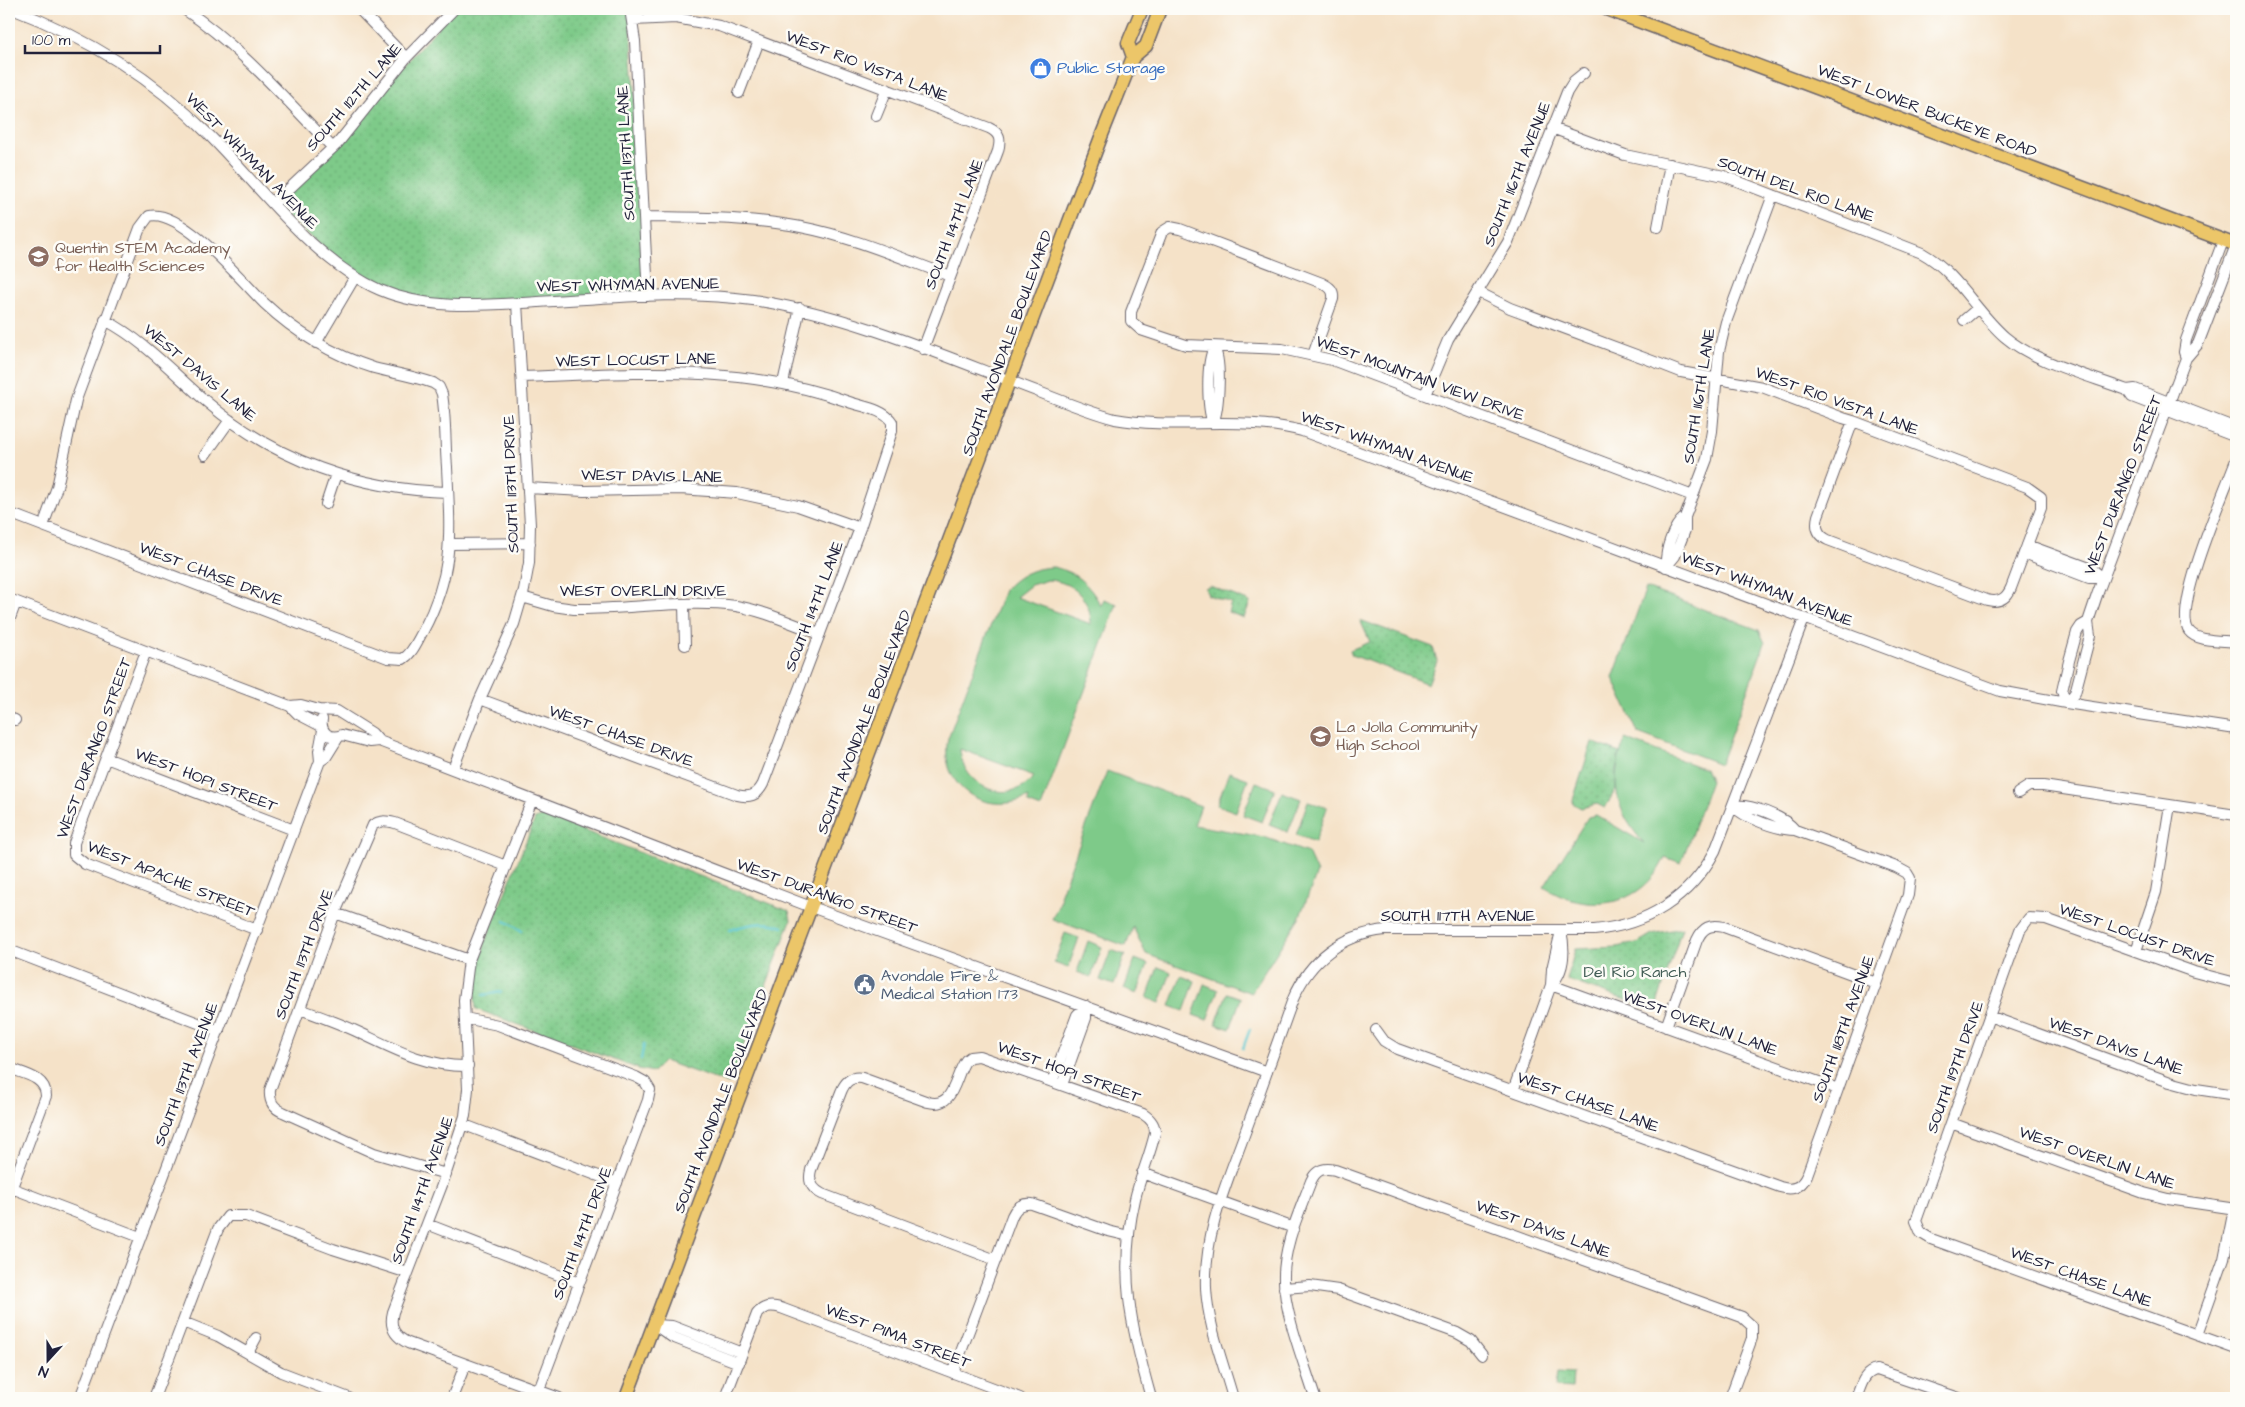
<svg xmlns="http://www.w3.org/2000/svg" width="2245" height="1407" font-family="'Architects Daughter',sans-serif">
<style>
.grass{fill:url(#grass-dots);stroke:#507662}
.pitch{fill:#7eca89;stroke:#507662;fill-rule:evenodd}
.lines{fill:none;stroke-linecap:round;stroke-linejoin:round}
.stream{stroke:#58c6cd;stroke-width:2.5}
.minor-casing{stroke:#6c656c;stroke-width:12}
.major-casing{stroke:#6c656c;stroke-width:15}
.minor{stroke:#fff;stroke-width:10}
.major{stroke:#ecc669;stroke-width:12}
.labels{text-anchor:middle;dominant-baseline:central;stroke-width:5;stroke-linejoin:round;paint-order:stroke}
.street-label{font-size:16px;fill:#22223b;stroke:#fdfcf7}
.shop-label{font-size:16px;fill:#366cbe;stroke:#fdfcf7;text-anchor:start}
.education-label{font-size:16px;fill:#785e54;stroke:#fdfcf7;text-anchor:start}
.park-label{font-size:16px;fill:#425d56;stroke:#fdfcf7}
.service-label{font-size:16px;fill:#4e5e75;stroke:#fdfcf7;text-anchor:start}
</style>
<defs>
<pattern id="grass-dots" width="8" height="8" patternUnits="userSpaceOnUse" patternTransform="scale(1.25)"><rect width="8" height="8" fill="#7eca89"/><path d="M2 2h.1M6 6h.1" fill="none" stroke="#6dad77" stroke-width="1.8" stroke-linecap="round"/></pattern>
</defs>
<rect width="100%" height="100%" fill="#fdfcf7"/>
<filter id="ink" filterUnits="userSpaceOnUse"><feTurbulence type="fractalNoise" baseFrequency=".02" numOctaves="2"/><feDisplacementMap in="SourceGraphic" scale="10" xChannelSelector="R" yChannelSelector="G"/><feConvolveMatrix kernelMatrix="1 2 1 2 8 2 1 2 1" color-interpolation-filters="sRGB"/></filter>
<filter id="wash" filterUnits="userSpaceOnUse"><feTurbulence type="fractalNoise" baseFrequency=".0096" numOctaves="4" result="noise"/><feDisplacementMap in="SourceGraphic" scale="20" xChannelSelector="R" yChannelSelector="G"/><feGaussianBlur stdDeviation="1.12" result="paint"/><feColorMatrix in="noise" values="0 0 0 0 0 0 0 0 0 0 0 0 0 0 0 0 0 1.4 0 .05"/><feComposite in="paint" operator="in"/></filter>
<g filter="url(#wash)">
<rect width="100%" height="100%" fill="#f5e2c8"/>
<!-- grass -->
<path class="grass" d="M 454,9 L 630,9 L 648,296 L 431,304 L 355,277 L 274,203 L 326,155 Z
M 1210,586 L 1250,602 L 1244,618 L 1228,612 L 1231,603 L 1208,595 L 1205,588 Z
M 1360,620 L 1433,647 L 1437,661 L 1428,684 L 1352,655 L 1350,650 L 1370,642 Z
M 1592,742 L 1620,753 L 1616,769 L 1616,789 L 1605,808 L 1597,804 L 1581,808 L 1572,803 Z
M 544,815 L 789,911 L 791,920 L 729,1084 L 664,1061 L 653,1072 L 639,1069 L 476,1009 L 474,987 L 485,942 L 535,819 Z
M 1682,928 L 1655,1010 L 1567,980 L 1575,949 L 1616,947 L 1637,943 L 1652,934 Z
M 1558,1372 L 1573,1373 L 1572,1388 L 1556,1387 Z"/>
<!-- pitch -->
<path class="pitch" d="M 1053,567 C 1076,572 1090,585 1101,606 L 1104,599 L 1117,604 L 1041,808 L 1028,803 L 1029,797 C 986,817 938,788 948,738 L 1004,590 C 1018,575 1032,568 1053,567 ZM 1048,580 C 1072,581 1091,599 1091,624 L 1016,597 L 1031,585 ZM 960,749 L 1034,776 L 1034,777 C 1008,807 962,787 960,749 Z
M 1646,588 L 1759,630 L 1765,643 L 1720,764 L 1638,733 L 1613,678 Z
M 1625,739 L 1705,769 L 1711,781 L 1681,863 L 1665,857 C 1643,907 1588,916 1544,887 L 1588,817 L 1596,815 L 1644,843 C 1614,810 1609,780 1625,739 Z
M 1107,771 L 1201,806 L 1194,825 L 1264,837 L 1308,853 L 1317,873 L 1300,916 L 1251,993 L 1146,954 L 1133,927 L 1126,946 L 1052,919 L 1061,900 L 1060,896 Z
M 1229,772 L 1248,779 L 1236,812 L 1217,805 Z
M 1256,782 L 1275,789 L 1262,822 L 1243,815 Z
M 1282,792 L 1301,799 L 1288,832 L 1269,825 Z
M 1308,801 L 1327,808 L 1315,842 L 1296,835 Z
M 1065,933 L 1079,938 L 1068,968 L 1054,963 Z
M 1088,941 L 1102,947 L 1091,977 L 1077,972 Z
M 1111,950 L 1125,955 L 1114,985 L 1100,980 Z
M 1135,959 L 1148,964 L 1137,994 L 1124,989 Z
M 1158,967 L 1171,972 L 1160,1003 L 1147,998 Z
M 1181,976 L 1195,981 L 1184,1011 L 1170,1006 Z
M 1204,984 L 1218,990 L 1207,1020 L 1193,1015 Z
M 1227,993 L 1241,998 L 1230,1029 L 1216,1024 Z"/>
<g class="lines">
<!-- stream -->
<path class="stream" d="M 505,921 L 522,931
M 730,930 C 747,924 767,920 783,927
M 483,995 L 501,992
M 1243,1048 L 1250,1029
M 641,1059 L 644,1044"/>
</g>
</g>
<g filter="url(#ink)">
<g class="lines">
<defs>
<path id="minor" d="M 12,9 C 86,37 152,77 208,134 C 259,185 313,261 380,290 C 430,311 485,305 538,302 C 609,298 682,290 753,300 C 853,315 946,357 1039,392 C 1064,402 1089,412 1115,419 C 1177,430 1241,415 1302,431 L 2000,691 L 2066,703 L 2236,729
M 184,9 C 241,47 285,99 333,148
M 359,9 L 406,58
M 630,9 L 635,41 L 648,296
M 633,20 L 676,18 L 719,26 L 989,128 C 1000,133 1001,140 998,151 L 923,349
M 739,93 L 759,41
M 876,116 L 887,89
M 1552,128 L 1625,155 L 1724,176 L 1922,253 C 1957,272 1975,311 2005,337 C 2034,362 2090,376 2127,390
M 274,203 L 338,143 L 406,58 L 454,9
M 645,217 C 697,218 750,217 801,227 C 853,237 901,258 950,276
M 1658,227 L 1670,164
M 1478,292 L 1510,308 L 1663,365 L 1681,372 L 1762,387 L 1843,418 L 1853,421 L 2027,487 L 2041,497 L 2041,508 L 2011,588 C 2006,599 1999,603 1987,600 L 1828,540 C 1818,535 1815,528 1818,516 L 1853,421
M 105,320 C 145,341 174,374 208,403 C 275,460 360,490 448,492
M 1964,320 L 1978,308
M 316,343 L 355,277
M 1313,355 L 1333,299 C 1334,290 1330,287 1322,283 L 1180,229 L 1170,227 L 1162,232 L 1131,312 L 1131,321 L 1141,330 L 1186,345 L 1282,349 L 1332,360 L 1693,496
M 2186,358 L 2184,352 L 2186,340 L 2223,241
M 783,383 L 800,308
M 2127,390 L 2132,397 L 2236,437
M 2127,390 L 2135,389 L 2236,428
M 1425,395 L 1448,340 L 1508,242 L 1567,92 L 1574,81 L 1584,73
M 1213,423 C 1219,410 1222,360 1214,348
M 1213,423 C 1207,408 1206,362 1214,348
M 205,455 L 230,420
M 2236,460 C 2226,488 2172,609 2189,631 C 2197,642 2223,640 2236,642
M 528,488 L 584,491 L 680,489 L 737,493 L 798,506 L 860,528
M 326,504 L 336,474
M 9,513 L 43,526 L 388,658 L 403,659 C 413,653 417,641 423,631 C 455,571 450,532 447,467 C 445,443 446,418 442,394 L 439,387 L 433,383 C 414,376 393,373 374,368 C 333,355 295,332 264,303 C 242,281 181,208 149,216 L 140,228 L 76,400 L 57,487 L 43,526
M 450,544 L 530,543
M 2027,545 L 2092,569 L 2103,578
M 2024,553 L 2089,578 L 2103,578
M 1666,567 L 1675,556 L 1685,530 L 1685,517 L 1707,459 L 1712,431 L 1719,351 L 1726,322 L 1773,195
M 1666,567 C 1665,551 1672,527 1685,517
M 522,597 L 553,606 L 574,609 C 626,610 686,599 736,606 C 765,611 792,624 820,634
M 9,599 L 290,706 L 298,714 L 321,726
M 684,605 L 685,645
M 9,621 L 16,602
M 2088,622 L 2081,626 L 2077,632 L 2069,661 L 2062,691 L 2066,703 L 2075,693 L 2090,636 L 2088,622 L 2097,595 L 2186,358 L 2198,344 L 2236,245
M 146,651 L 74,843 L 74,855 L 85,864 L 257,930
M 480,699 L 737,795 C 749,798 757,796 763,784 L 860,528 L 892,431 L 892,422 C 884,410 865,407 852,403 C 743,363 635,373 522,377
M 290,706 L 301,705 L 319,710 L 337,711 L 372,733 L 379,741
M 9,718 L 15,720
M 322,719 C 320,732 329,740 342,735
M 342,735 L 369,742 L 379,741 L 811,907 L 1267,1072
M 106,758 L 294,830
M 320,761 L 319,751 L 323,730
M 453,769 L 480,699 L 514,624 L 524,590 L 529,563 L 530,525 L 517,303
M 2018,793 L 2029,786 L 2043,786 L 2236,815
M 532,800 L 469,960 L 464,1000 L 468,1089 L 465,1116 L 442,1185 L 393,1312 C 389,1327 394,1336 408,1343 L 559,1398
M 1733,806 C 1749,803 1785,817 1795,830
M 335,913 L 469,960
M 9,950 L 219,1031
M 2136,951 L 2156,892 L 2170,805
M 2236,983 L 2194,972 L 2046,919 L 2029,918 L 2020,930 L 1916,1221 L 1921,1233 L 1931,1239 L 2236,1349
M 1551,985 L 1838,1089
M 1551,985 L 1552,969 L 1561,931
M 300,1009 C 319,1016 339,1023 358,1032 C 394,1049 426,1067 468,1066
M 1989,1016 L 2170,1082 L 2196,1089 L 2236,1095
M 465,1018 L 498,1025 L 636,1077 L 645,1082 L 650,1090 L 648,1100 L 539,1390
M 1666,1027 L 1697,940 C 1703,927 1710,924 1724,927 L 1876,983
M 1376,1030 L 1384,1041 L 1397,1049 L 1780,1187 C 1793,1191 1801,1188 1807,1175 L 1908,895 L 1910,878 L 1907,873 L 1896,867 L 1795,830 C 1778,830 1744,818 1733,806
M 9,1068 C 24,1074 46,1077 46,1096 L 9,1195
M 1052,1082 L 1077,1015 L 1086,1006
M 1062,1085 L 1086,1018 L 1086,1006
M 1513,1091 L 1551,985 C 1566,970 1565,949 1561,930
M 1951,1123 L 2144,1193 L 2168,1199 L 2236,1209
M 462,1124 L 617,1183
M 1142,1173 L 1294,1228
M 446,1174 L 374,1153 L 283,1112 C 273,1108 269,1101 270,1090 L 335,913 L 373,825 C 380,820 386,821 395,823 L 506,866
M 9,1187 L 140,1237
M 427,1224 L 579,1283
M 996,1260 L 822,1194 C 812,1189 808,1181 811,1170 L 841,1092 C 845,1082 851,1076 862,1078 L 928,1102 C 955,1109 954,1076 966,1060 L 970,1057 L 979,1056 L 1143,1114 C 1151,1119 1155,1124 1155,1133 C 1150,1156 1140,1177 1135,1199 C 1118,1273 1131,1327 1151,1398
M 1284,1288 L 1310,1286 L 1338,1290 L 1457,1333 L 1471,1341 L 1482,1355
M 183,1322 L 218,1336 L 281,1372 L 349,1398
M 654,1325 L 672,1326 L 742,1353
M 655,1325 L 672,1337 L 739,1363
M 2197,1335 L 2224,1259 L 2234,1209
M 248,1353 L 256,1338
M 953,1373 L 1012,1216 C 1016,1207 1022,1203 1032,1204 L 1108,1231 L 1129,1236
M 80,1398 L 320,761 L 326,757 L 339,736
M 154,1398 L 218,1229 L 228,1216 L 246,1216 L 333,1249 L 408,1273
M 452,1398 L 465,1365
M 725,1398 L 757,1314 C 764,1306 770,1305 781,1308 L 1020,1398
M 1233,1398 C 1223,1362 1208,1326 1206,1288 C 1204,1235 1225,1187 1243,1138 C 1260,1092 1276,1046 1293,999 C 1310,959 1342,935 1385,930 L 1594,930 C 1647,925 1690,898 1715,851 L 1804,619
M 1315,1398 C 1305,1365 1284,1313 1284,1280 C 1283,1246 1299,1213 1311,1181 C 1316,1170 1323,1167 1335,1170 L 1742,1317 L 1752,1326 L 1752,1338 L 1730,1398
M 1856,1398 C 1861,1387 1863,1372 1877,1370 L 1959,1398"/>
<path id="major" d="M 1606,9 L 2236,245
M 1133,57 L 1128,43 L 1142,9
M 626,1398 L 1101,137 L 1133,57 L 1146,46 L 1160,9"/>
</defs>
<!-- minor casing -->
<use href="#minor" class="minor-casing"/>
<!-- major casing -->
<use href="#major" class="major-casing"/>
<!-- minor -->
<use href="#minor" class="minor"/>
<!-- major -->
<use href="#major" class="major"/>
</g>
</g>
<!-- icons -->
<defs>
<symbol id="shop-disc" viewBox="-11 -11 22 22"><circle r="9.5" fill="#3f7fe0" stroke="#fdfcf7"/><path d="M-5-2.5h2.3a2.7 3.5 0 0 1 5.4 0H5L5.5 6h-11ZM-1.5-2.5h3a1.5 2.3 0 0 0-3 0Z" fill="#fff"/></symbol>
<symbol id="school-disc" viewBox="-11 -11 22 22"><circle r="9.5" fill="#8d6e63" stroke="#fdfcf7"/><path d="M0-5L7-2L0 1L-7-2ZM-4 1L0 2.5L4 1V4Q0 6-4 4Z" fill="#fff"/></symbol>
<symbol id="civic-disc" viewBox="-11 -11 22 22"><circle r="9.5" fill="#5c6f8a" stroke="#fdfcf7"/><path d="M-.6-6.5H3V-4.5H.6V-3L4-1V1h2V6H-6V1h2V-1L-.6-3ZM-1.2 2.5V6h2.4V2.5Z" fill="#fff"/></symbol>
</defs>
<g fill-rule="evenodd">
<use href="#shop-disc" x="1028" y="56" width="25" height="25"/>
<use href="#school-disc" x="26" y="244" width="25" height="25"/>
<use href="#school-disc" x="1308" y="724" width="25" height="25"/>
<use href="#civic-disc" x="852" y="972" width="25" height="25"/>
</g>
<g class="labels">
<!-- street labels -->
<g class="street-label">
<text transform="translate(867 66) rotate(21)">WEST RIO VISTA LANE</text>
<text transform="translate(354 97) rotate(-49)">SOUTH 112TH LANE</text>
<text transform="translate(1927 111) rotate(21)">WEST LOWER BUCKEYE ROAD</text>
<text transform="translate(626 153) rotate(-93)">SOUTH 113TH LANE</text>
<text transform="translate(252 161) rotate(46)">WEST WHYMAN AVENUE</text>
<text transform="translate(1517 174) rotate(-68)">SOUTH 116TH AVENUE</text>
<text transform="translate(1796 189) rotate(20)">SOUTH DEL RIO LANE</text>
<text transform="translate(954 224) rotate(-69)">SOUTH 114TH LANE</text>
<text transform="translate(628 285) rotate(-1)">WEST WHYMAN AVENUE</text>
<text transform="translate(1007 343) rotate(-70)">SOUTH AVONDALE BOULEVARD</text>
<text transform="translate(636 360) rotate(-1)">WEST LOCUST LANE</text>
<text transform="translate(200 373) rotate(40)">WEST DAVIS LANE</text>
<text transform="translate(1420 378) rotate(20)">WEST MOUNTAIN VIEW DRIVE</text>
<text transform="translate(1699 396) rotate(-81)">SOUTH 116TH LANE</text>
<text transform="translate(1837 401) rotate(20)">WEST RIO VISTA LANE</text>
<text transform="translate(1387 447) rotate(20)">WEST WHYMAN AVENUE</text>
<text transform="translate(652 476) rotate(1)">WEST DAVIS LANE</text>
<text transform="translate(511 484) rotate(-92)">SOUTH 113TH DRIVE</text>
<text transform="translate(2123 485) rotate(-69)">WEST DURANGO STREET</text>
<text transform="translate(211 574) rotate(21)">WEST CHASE DRIVE</text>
<text transform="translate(1767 589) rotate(21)">WEST WHYMAN AVENUE</text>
<text x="643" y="591">WEST OVERLIN DRIVE</text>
<text transform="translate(814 606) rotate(-69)">SOUTH 114TH LANE</text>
<text transform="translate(864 722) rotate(-69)">SOUTH AVONDALE BOULEVARD</text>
<text transform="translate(621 736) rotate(20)">WEST CHASE DRIVE</text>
<text transform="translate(94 748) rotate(-70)">WEST DURANGO STREET</text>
<text transform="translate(206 780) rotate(21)">WEST HOPI STREET</text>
<text transform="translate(171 879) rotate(22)">WEST APACHE STREET</text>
<text transform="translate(827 896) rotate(20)">WEST DURANGO STREET</text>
<text x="1458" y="916">SOUTH 117TH AVENUE</text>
<text transform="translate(2137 935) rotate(19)">WEST LOCUST DRIVE</text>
<text transform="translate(304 954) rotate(-69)">SOUTH 113TH DRIVE</text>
<text transform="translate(1700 1023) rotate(20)">WEST OVERLIN LANE</text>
<text transform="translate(1843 1029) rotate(-70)">SOUTH 118TH AVENUE</text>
<text transform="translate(2116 1046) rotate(20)">WEST DAVIS LANE</text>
<text transform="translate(1955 1067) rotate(-70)">SOUTH 119TH DRIVE</text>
<text transform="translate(1069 1072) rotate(20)">WEST HOPI STREET</text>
<text transform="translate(186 1074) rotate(-69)">SOUTH 113TH AVENUE</text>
<text transform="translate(721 1101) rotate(-69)">SOUTH AVONDALE BOULEVARD</text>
<text transform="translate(1588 1102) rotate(20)">WEST CHASE LANE</text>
<text transform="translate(2097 1158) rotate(19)">WEST OVERLIN LANE</text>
<text transform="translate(422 1190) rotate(-70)">SOUTH 114TH AVENUE</text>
<text transform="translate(1543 1229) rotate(20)">WEST DAVIS LANE</text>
<text transform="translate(582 1233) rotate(-69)">SOUTH 114TH DRIVE</text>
<text transform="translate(2081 1277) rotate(20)">WEST CHASE LANE</text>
<text transform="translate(898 1336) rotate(21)">WEST PIMA STREET</text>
</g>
<!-- shop labels -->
<g class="shop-label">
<text x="1057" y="68">Public Storage</text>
</g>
<!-- education labels -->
<g class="education-label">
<text x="55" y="248">Quentin STEM Academy<tspan x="55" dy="18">for Health Sciences</tspan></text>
<text x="1336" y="727">La Jolla Community<tspan x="1336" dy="18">High School</tspan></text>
</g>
<!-- park labels -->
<g class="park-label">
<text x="1635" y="972">Del Rio Ranch</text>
</g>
<!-- service labels -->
<g class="service-label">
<text x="881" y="976">Avondale Fire &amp;<tspan x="881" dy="18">Medical Station 173</tspan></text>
</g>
</g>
<!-- margin -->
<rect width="2245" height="1407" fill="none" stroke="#fdfcf7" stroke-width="30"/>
<!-- north arrow -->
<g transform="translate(48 1360) rotate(201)" stroke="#fdfcf7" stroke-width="4" paint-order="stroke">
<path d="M0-4L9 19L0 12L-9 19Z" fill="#22223b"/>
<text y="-8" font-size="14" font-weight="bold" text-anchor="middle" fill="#22223b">N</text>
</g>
<!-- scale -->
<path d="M25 45v8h135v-8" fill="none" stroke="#22223b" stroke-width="2.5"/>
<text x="32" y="45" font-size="15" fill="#22223b" stroke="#fdfcf7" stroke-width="4" paint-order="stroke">100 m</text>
</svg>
